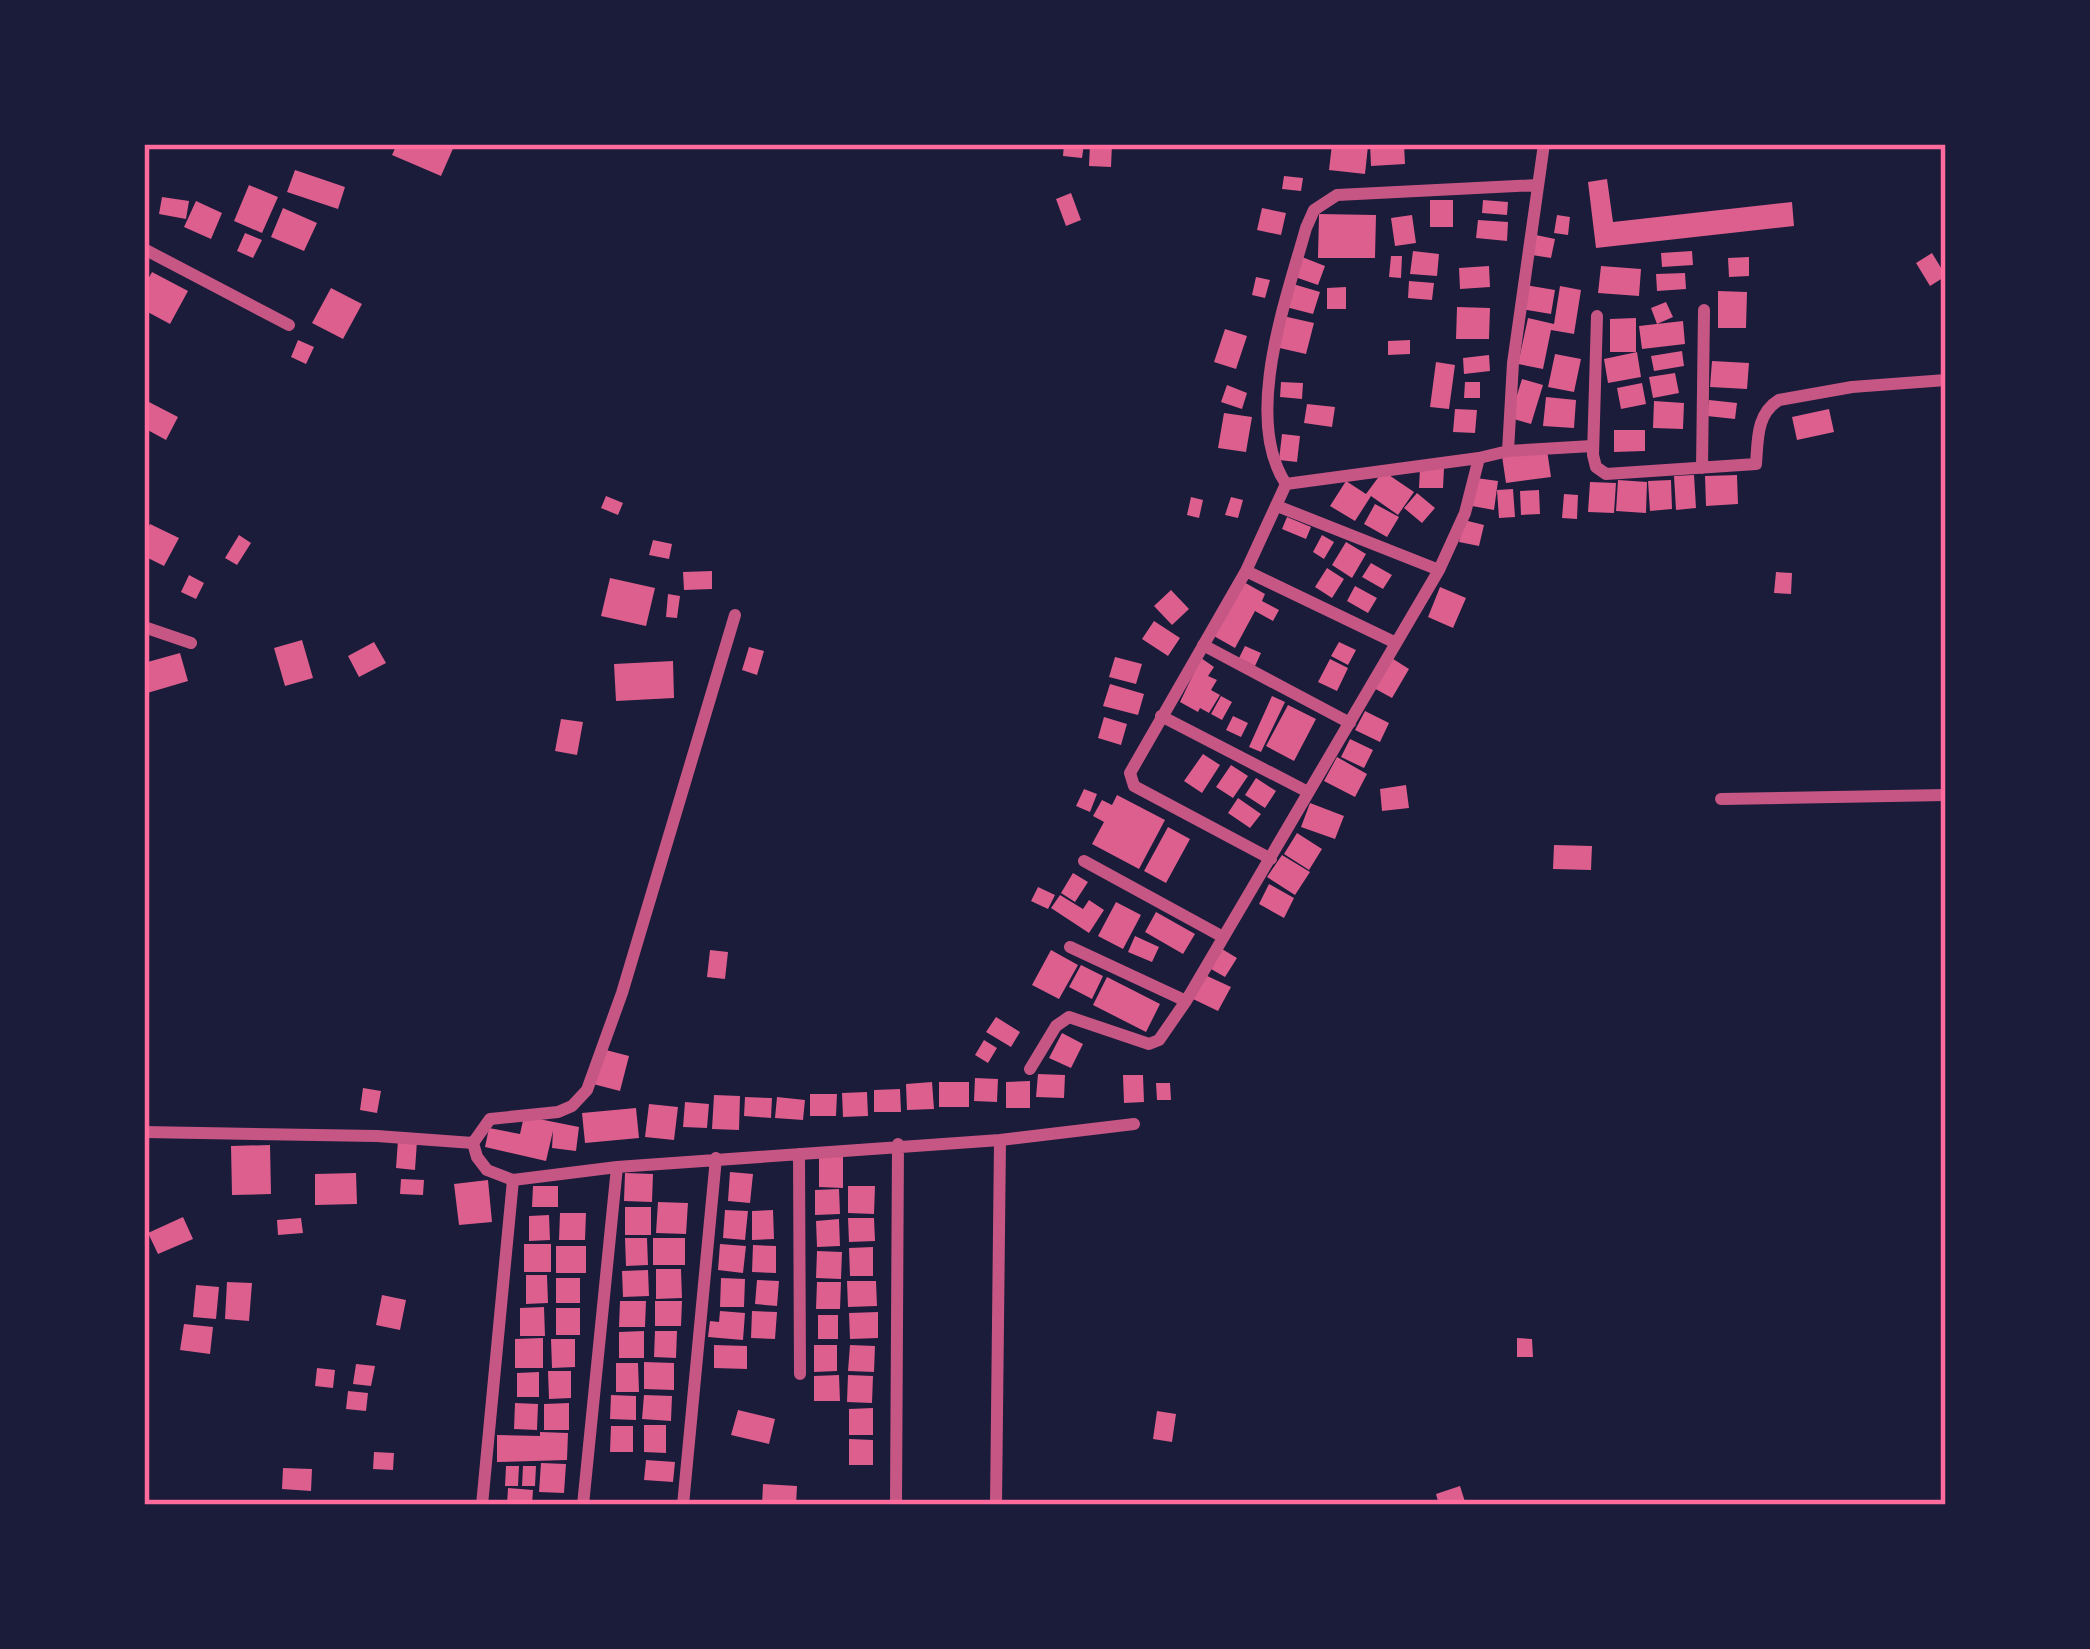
<svg xmlns="http://www.w3.org/2000/svg" width="2090" height="1649" font-family="'PT Serif',serif">
<style>
.building{fill:#dd5f8e}
.lines{fill:none;stroke-linecap:round;stroke-linejoin:round}
.minor{stroke:#c65784;stroke-width:12}
.neatline{fill:none;stroke:#ff6b9d;stroke-width:4.5}
</style>
<rect width="100%" height="100%" fill="#1b1b3a"/>
<!-- building -->
<path class="building" d="M 397,144 L 455,144 L 441,176 L 392,155 Z
M 1064,144 L 1084,144 L 1082,158 L 1063,156 Z
M 1090,144 L 1112,144 L 1111,167 L 1089,166 Z
M 1332,144 L 1368,146 L 1365,174 L 1329,170 Z
M 1370,144 L 1404,144 L 1405,164 L 1371,166 Z
M 295,170 L 345,187 L 338,209 L 287,192 Z
M 1284,176 L 1303,178 L 1301,191 L 1282,189 Z
M 1607,179 L 1613,222 L 1792,202 L 1794,226 L 1596,248 L 1588,182 Z
M 249,185 L 278,197 L 262,233 L 234,221 Z
M 1071,193 L 1081,220 L 1066,226 L 1056,199 Z
M 162,197 L 189,201 L 186,219 L 159,214 Z
M 1430,200 L 1453,200 L 1453,227 L 1430,227 Z
M 1483,200 L 1508,202 L 1507,215 L 1482,213 Z
M 196,201 L 222,213 L 211,239 L 184,227 Z
M 283,208 L 317,223 L 304,251 L 271,237 Z
M 1262,208 L 1286,213 L 1281,235 L 1257,230 Z
M 1319,214 L 1376,215 L 1375,258 L 1318,258 Z
M 1412,215 L 1416,243 L 1395,246 L 1391,218 Z
M 1557,215 L 1570,217 L 1568,235 L 1554,233 Z
M 1478,220 L 1508,222 L 1507,241 L 1476,238 Z
M 245,233 L 262,240 L 253,258 L 237,251 Z
M 1536,235 L 1555,239 L 1551,258 L 1532,255 Z
M 1413,251 L 1439,254 L 1437,276 L 1410,274 Z
M 1692,251 L 1693,265 L 1662,267 L 1661,253 Z
M 1932,253 L 1946,276 L 1930,286 L 1916,263 Z
M 1391,256 L 1402,256 L 1401,278 L 1389,277 Z
M 1302,257 L 1325,266 L 1318,285 L 1295,277 Z
M 1749,257 L 1749,276 L 1729,277 L 1728,258 Z
M 1489,266 L 1490,287 L 1460,289 L 1459,268 Z
M 1601,266 L 1641,269 L 1639,296 L 1598,293 Z
M 152,272 L 188,291 L 170,324 L 144,310 L 144,287 Z
M 1685,273 L 1686,289 L 1657,291 L 1656,274 Z
M 1256,277 L 1270,280 L 1265,298 L 1252,295 Z
M 1409,281 L 1434,283 L 1432,300 L 1408,298 Z
M 1293,284 L 1320,292 L 1313,314 L 1286,307 Z
M 1525,285 L 1555,290 L 1551,314 L 1521,309 Z
M 1560,286 L 1581,290 L 1574,334 L 1551,330 L 1543,369 L 1518,364 L 1528,318 L 1554,324 Z
M 1346,287 L 1346,309 L 1327,309 L 1327,288 Z
M 331,288 L 362,304 L 343,339 L 312,323 Z
M 1718,291 L 1747,292 L 1746,328 L 1718,328 Z
M 1666,302 L 1673,317 L 1657,324 L 1651,308 Z
M 1457,307 L 1490,308 L 1489,339 L 1456,339 Z
M 1283,316 L 1314,323 L 1306,354 L 1275,347 Z
M 1636,318 L 1636,352 L 1610,352 L 1610,319 Z
M 1683,321 L 1685,344 L 1642,349 L 1639,326 Z
M 1225,329 L 1247,336 L 1236,369 L 1214,362 Z
M 298,340 L 314,347 L 306,364 L 291,357 Z
M 1410,340 L 1410,354 L 1388,355 L 1388,341 Z
M 1682,351 L 1684,366 L 1654,371 L 1651,356 Z
M 1637,352 L 1641,377 L 1608,383 L 1604,359 Z
M 1555,354 L 1581,359 L 1574,392 L 1548,387 Z
M 1489,355 L 1490,371 L 1464,374 L 1463,358 Z
M 1712,361 L 1749,363 L 1747,389 L 1710,387 Z
M 1436,362 L 1455,365 L 1449,409 L 1430,407 Z
M 1675,373 L 1679,393 L 1653,398 L 1649,377 Z
M 1522,379 L 1543,385 L 1531,424 L 1510,418 Z
M 1281,382 L 1303,383 L 1302,399 L 1280,397 Z
M 1465,382 L 1480,382 L 1480,398 L 1464,398 Z
M 1642,383 L 1646,404 L 1621,409 L 1617,388 Z
M 1227,385 L 1247,393 L 1242,409 L 1221,402 Z
M 1546,397 L 1576,400 L 1574,428 L 1543,426 Z
M 1709,400 L 1737,403 L 1735,419 L 1707,416 Z
M 1654,401 L 1684,403 L 1683,429 L 1653,428 Z
M 149,402 L 178,417 L 166,440 L 144,428 L 144,412 Z
M 1307,404 L 1335,407 L 1332,427 L 1304,423 Z
M 1455,409 L 1477,410 L 1475,433 L 1453,432 Z
M 1829,409 L 1834,432 L 1797,440 L 1792,417 Z
M 1224,413 L 1252,417 L 1246,452 L 1218,448 Z
M 1614,430 L 1645,430 L 1645,451 L 1614,452 Z
M 1282,434 L 1300,436 L 1297,462 L 1279,460 Z
M 1547,450 L 1551,477 L 1506,483 L 1502,456 Z
M 1420,468 L 1444,468 L 1443,488 L 1419,488 Z
M 1383,471 L 1414,492 L 1398,515 L 1371,496 L 1355,521 L 1330,506 L 1346,481 L 1366,494 Z
M 1694,475 L 1696,508 L 1676,510 L 1674,476 Z
M 1737,475 L 1738,504 L 1706,506 L 1705,476 Z
M 1476,478 L 1498,481 L 1494,510 L 1472,506 Z
M 1618,480 L 1647,482 L 1646,513 L 1616,511 Z
M 1671,480 L 1672,509 L 1650,511 L 1648,481 Z
M 1590,482 L 1616,483 L 1614,513 L 1588,512 Z
M 1513,489 L 1515,517 L 1499,518 L 1497,490 Z
M 1539,490 L 1540,514 L 1521,515 L 1520,491 Z
M 1417,493 L 1435,508 L 1422,523 L 1404,508 Z
M 1564,494 L 1578,495 L 1577,519 L 1562,518 Z
M 606,496 L 623,503 L 618,515 L 601,508 Z
M 1191,497 L 1203,500 L 1199,518 L 1187,515 Z
M 1231,497 L 1243,500 L 1238,518 L 1225,515 Z
M 1375,504 L 1399,517 L 1387,537 L 1364,524 Z
M 1287,517 L 1311,527 L 1306,539 L 1282,529 Z
M 1464,520 L 1484,525 L 1479,546 L 1459,542 Z
M 150,524 L 179,538 L 164,566 L 144,556 L 144,535 Z
M 239,535 L 251,543 L 237,565 L 225,558 Z
M 1322,535 L 1334,542 L 1324,559 L 1313,552 Z
M 653,540 L 672,544 L 669,559 L 649,555 Z
M 1346,542 L 1366,554 L 1352,578 L 1332,565 Z
M 1371,563 L 1392,575 L 1383,589 L 1362,577 Z
M 1327,568 L 1344,579 L 1332,598 L 1315,587 Z
M 712,571 L 712,589 L 684,590 L 683,572 Z
M 1776,572 L 1792,573 L 1791,594 L 1774,593 Z
M 189,575 L 204,583 L 196,599 L 181,592 Z
M 610,578 L 655,588 L 646,626 L 601,616 Z
M 1242,581 L 1265,594 L 1262,601 L 1279,610 L 1273,621 L 1255,611 L 1235,648 L 1212,635 Z
M 1355,586 L 1377,598 L 1368,613 L 1347,601 Z
M 1440,587 L 1466,598 L 1453,628 L 1428,617 Z
M 1171,590 L 1189,609 L 1172,625 L 1154,606 Z
M 668,594 L 680,596 L 677,618 L 666,617 Z
M 1154,621 L 1180,638 L 1168,656 L 1142,639 Z
M 302,640 L 313,678 L 285,686 L 274,648 Z
M 374,642 L 386,663 L 359,677 L 348,656 Z
M 1339,642 L 1356,650 L 1348,665 L 1331,656 Z
M 1245,646 L 1261,653 L 1255,666 L 1239,658 Z
M 749,647 L 764,651 L 757,675 L 742,670 Z
M 180,653 L 188,681 L 144,694 L 144,663 Z
M 1115,657 L 1142,664 L 1136,684 L 1109,677 Z
M 1390,657 L 1409,669 L 1392,698 L 1372,687 Z
M 1201,658 L 1214,667 L 1208,676 L 1217,680 L 1211,690 L 1220,695 L 1209,713 L 1200,708 L 1198,712 L 1180,702 Z
M 1330,659 L 1348,668 L 1337,691 L 1318,682 Z
M 673,661 L 674,698 L 616,701 L 614,664 Z
M 1110,684 L 1144,694 L 1138,715 L 1103,706 Z
M 1221,696 L 1232,702 L 1222,720 L 1211,714 Z
M 1272,696 L 1285,702 L 1261,752 L 1249,747 Z
M 1288,705 L 1316,719 L 1294,761 L 1266,746 Z
M 1365,711 L 1389,723 L 1380,742 L 1355,730 Z
M 1233,716 L 1248,723 L 1241,737 L 1226,730 Z
M 1104,717 L 1127,724 L 1121,745 L 1098,738 Z
M 561,719 L 583,722 L 577,755 L 555,751 Z
M 1350,739 L 1373,750 L 1364,768 L 1341,757 Z
M 1203,754 L 1220,765 L 1202,793 L 1184,781 Z
M 1337,757 L 1367,774 L 1355,797 L 1324,781 Z
M 1231,765 L 1248,776 L 1233,798 L 1216,787 Z
M 1256,778 L 1276,791 L 1265,808 L 1245,795 Z
M 1406,785 L 1409,808 L 1382,811 L 1380,789 Z
M 1084,789 L 1097,794 L 1090,812 L 1076,806 Z
M 1117,795 L 1165,820 L 1139,869 L 1092,844 L 1104,822 L 1093,816 L 1102,800 L 1112,805 Z
M 1238,798 L 1261,814 L 1250,828 L 1228,813 Z
M 1310,803 L 1344,816 L 1335,839 L 1301,827 Z
M 1168,827 L 1190,839 L 1166,883 L 1144,871 Z
M 1297,833 L 1322,849 L 1309,870 L 1284,854 Z
M 1554,845 L 1592,846 L 1591,870 L 1553,869 Z
M 1282,855 L 1310,872 L 1295,895 L 1267,877 Z
M 1073,873 L 1088,882 L 1075,902 L 1061,893 Z
M 1269,884 L 1294,898 L 1284,918 L 1259,904 Z
M 1038,887 L 1055,895 L 1048,909 L 1031,901 Z
M 1060,895 L 1083,909 L 1089,900 L 1104,910 L 1089,933 L 1051,908 Z
M 1116,902 L 1141,915 L 1123,949 L 1098,936 Z
M 1156,912 L 1195,934 L 1183,954 L 1145,932 Z
M 1135,936 L 1159,947 L 1152,962 L 1128,952 Z
M 1222,949 L 1237,958 L 1225,977 L 1211,969 Z
M 710,950 L 728,952 L 725,979 L 707,977 Z
M 1051,950 L 1078,965 L 1059,999 L 1032,985 Z
M 1081,965 L 1103,976 L 1092,999 L 1069,987 Z
M 1205,975 L 1231,987 L 1218,1011 L 1193,999 Z
M 1107,977 L 1160,1004 L 1146,1032 L 1093,1005 Z
M 996,1017 L 1020,1032 L 1011,1047 L 986,1032 Z
M 1062,1033 L 1083,1044 L 1071,1068 L 1049,1058 Z
M 984,1040 L 997,1048 L 988,1063 L 975,1055 Z
M 602,1049 L 629,1056 L 620,1091 L 593,1084 Z
M 1038,1074 L 1065,1075 L 1064,1098 L 1036,1097 Z
M 1123,1075 L 1143,1075 L 1144,1102 L 1124,1103 Z
M 975,1078 L 998,1079 L 997,1102 L 974,1101 Z
M 1030,1081 L 1030,1108 L 1006,1108 L 1006,1082 Z
M 932,1082 L 934,1109 L 907,1110 L 906,1084 Z
M 939,1082 L 969,1082 L 969,1107 L 939,1107 Z
M 1156,1083 L 1170,1083 L 1171,1100 L 1157,1100 Z
M 363,1088 L 381,1091 L 377,1113 L 360,1110 Z
M 900,1089 L 901,1112 L 874,1112 L 874,1090 Z
M 867,1092 L 868,1116 L 843,1117 L 842,1093 Z
M 810,1094 L 837,1094 L 836,1116 L 810,1116 Z
M 714,1095 L 740,1096 L 739,1130 L 712,1129 Z
M 745,1097 L 772,1098 L 771,1118 L 744,1116 Z
M 777,1097 L 805,1100 L 803,1120 L 775,1118 Z
M 685,1102 L 709,1104 L 707,1128 L 683,1127 Z
M 649,1104 L 678,1107 L 674,1140 L 645,1137 Z
M 636,1108 L 639,1138 L 585,1143 L 582,1113 Z
M 524,1116 L 579,1127 L 576,1151 L 552,1148 L 553,1131 L 546,1161 L 485,1147 L 489,1128 L 520,1134 Z
M 398,1140 L 417,1141 L 415,1170 L 396,1168 Z
M 270,1145 L 271,1194 L 232,1195 L 231,1146 Z
M 819,1154 L 843,1154 L 843,1188 L 819,1187 Z
M 730,1172 L 753,1174 L 750,1203 L 728,1201 Z
M 356,1173 L 357,1204 L 315,1205 L 315,1174 Z
M 625,1173 L 653,1174 L 652,1202 L 624,1201 Z
M 401,1179 L 424,1180 L 423,1195 L 400,1194 Z
M 488,1180 L 492,1222 L 459,1225 L 454,1184 Z
M 533,1186 L 558,1186 L 558,1207 L 532,1207 Z
M 848,1186 L 875,1186 L 874,1214 L 848,1213 Z
M 839,1189 L 840,1214 L 815,1215 L 815,1190 Z
M 658,1202 L 688,1203 L 686,1234 L 656,1233 Z
M 625,1207 L 651,1207 L 651,1235 L 625,1235 Z
M 725,1210 L 748,1211 L 745,1240 L 723,1238 Z
M 773,1210 L 774,1239 L 752,1240 L 752,1211 Z
M 560,1213 L 586,1213 L 585,1240 L 559,1240 Z
M 549,1215 L 550,1240 L 529,1241 L 529,1216 Z
M 183,1217 L 193,1239 L 158,1254 L 148,1233 Z
M 301,1218 L 303,1233 L 278,1235 L 277,1220 Z
M 848,1218 L 874,1218 L 875,1241 L 849,1242 Z
M 839,1219 L 840,1246 L 817,1247 L 816,1221 Z
M 625,1238 L 647,1238 L 648,1265 L 626,1266 Z
M 653,1238 L 685,1238 L 685,1265 L 653,1265 Z
M 524,1244 L 551,1244 L 551,1272 L 524,1272 Z
M 720,1244 L 746,1246 L 743,1273 L 718,1270 Z
M 753,1245 L 776,1246 L 776,1273 L 752,1272 Z
M 556,1246 L 586,1246 L 586,1273 L 556,1273 Z
M 873,1247 L 873,1276 L 850,1276 L 849,1248 Z
M 817,1251 L 842,1252 L 841,1279 L 816,1278 Z
M 656,1269 L 681,1269 L 682,1298 L 656,1299 Z
M 648,1270 L 649,1296 L 623,1297 L 622,1271 Z
M 526,1275 L 547,1275 L 548,1303 L 526,1304 Z
M 556,1278 L 580,1278 L 580,1303 L 556,1303 Z
M 721,1278 L 745,1279 L 744,1307 L 720,1307 Z
M 757,1280 L 779,1281 L 777,1306 L 755,1304 Z
M 847,1281 L 876,1281 L 877,1306 L 848,1307 Z
M 227,1282 L 252,1283 L 249,1321 L 225,1319 Z
M 817,1282 L 841,1282 L 840,1309 L 816,1309 Z
M 196,1285 L 219,1287 L 216,1319 L 193,1317 Z
M 382,1295 L 406,1300 L 400,1330 L 376,1325 Z
M 620,1301 L 646,1301 L 645,1327 L 619,1327 Z
M 655,1301 L 682,1301 L 681,1326 L 655,1326 Z
M 544,1307 L 545,1336 L 520,1336 L 520,1308 Z
M 556,1308 L 580,1308 L 580,1335 L 556,1335 Z
M 720,1311 L 745,1313 L 743,1340 L 708,1337 L 710,1321 L 719,1322 Z
M 752,1311 L 777,1312 L 775,1339 L 751,1338 Z
M 878,1312 L 878,1338 L 850,1339 L 849,1313 Z
M 818,1315 L 838,1315 L 838,1339 L 818,1339 Z
M 184,1324 L 213,1327 L 210,1354 L 180,1350 Z
M 644,1331 L 644,1358 L 619,1358 L 619,1332 Z
M 655,1331 L 677,1331 L 676,1358 L 654,1357 Z
M 543,1338 L 543,1368 L 515,1368 L 515,1339 Z
M 1517,1338 L 1532,1339 L 1533,1357 L 1517,1357 Z
M 551,1339 L 575,1339 L 575,1367 L 552,1368 Z
M 714,1345 L 747,1346 L 747,1369 L 714,1368 Z
M 814,1345 L 837,1345 L 837,1371 L 814,1372 Z
M 850,1345 L 875,1346 L 874,1372 L 848,1371 Z
M 644,1362 L 674,1363 L 674,1390 L 644,1389 Z
M 616,1363 L 638,1363 L 639,1392 L 616,1392 Z
M 356,1364 L 375,1366 L 371,1386 L 353,1384 Z
M 317,1368 L 335,1370 L 333,1388 L 315,1386 Z
M 548,1371 L 571,1371 L 571,1398 L 549,1399 Z
M 539,1372 L 539,1397 L 517,1397 L 517,1373 Z
M 839,1375 L 840,1401 L 814,1401 L 814,1376 Z
M 848,1375 L 873,1376 L 872,1403 L 847,1402 Z
M 348,1391 L 368,1393 L 366,1411 L 346,1409 Z
M 611,1395 L 636,1396 L 636,1420 L 610,1419 Z
M 644,1395 L 672,1396 L 671,1421 L 642,1419 Z
M 515,1403 L 538,1404 L 537,1430 L 514,1429 Z
M 569,1403 L 569,1430 L 544,1430 L 544,1404 Z
M 873,1408 L 873,1435 L 849,1435 L 849,1409 Z
M 738,1410 L 775,1419 L 769,1444 L 731,1435 Z
M 1157,1411 L 1176,1414 L 1172,1442 L 1153,1439 Z
M 644,1425 L 666,1425 L 666,1453 L 644,1452 Z
M 611,1426 L 633,1426 L 633,1452 L 610,1452 Z
M 540,1432 L 568,1433 L 567,1460 L 497,1462 L 497,1435 L 540,1436 Z
M 849,1439 L 873,1440 L 873,1465 L 849,1465 Z
M 374,1452 L 394,1453 L 393,1470 L 373,1469 Z
M 646,1460 L 675,1462 L 673,1482 L 644,1480 Z
M 541,1463 L 566,1464 L 564,1493 L 539,1492 Z
M 506,1466 L 519,1466 L 518,1486 L 505,1486 Z
M 523,1466 L 536,1466 L 535,1486 L 522,1486 Z
M 283,1468 L 312,1469 L 311,1491 L 282,1489 Z
M 763,1484 L 797,1486 L 796,1505 L 762,1505 Z
M 1460,1486 L 1466,1505 L 1439,1505 L 1436,1494 Z
M 508,1488 L 533,1490 L 532,1505 L 507,1505 Z"/>
<g class="lines">
<!-- minor -->
<path class="minor" d="M 144,249 L 289,325
M 1597,316 L 1593,455 L 1596,467 L 1606,474 L 1756,464 C 1758,440 1756,414 1779,400 L 1852,387 L 1946,380
M 1508,451 L 1592,446
M 1702,468 L 1704,310
M 1286,484 L 1479,458
M 1277,506 L 1439,570
M 1246,571 L 1396,643
M 144,627 L 191,643
M 1203,645 L 1350,723
M 1161,716 L 1308,792
M 1721,799 L 1946,795
M 1271,859 L 1134,786 L 1130,773 L 1246,571 L 1286,484 C 1242,418 1287,297 1306,228 L 1314,210 L 1337,195 L 1537,185
M 1084,861 L 1223,937
M 1070,947 L 1186,1001
M 1030,1069 L 1056,1026 L 1069,1017 L 1149,1044 L 1159,1040 L 1186,1001 L 1439,570 L 1465,513 L 1479,458 L 1508,451 L 1513,363 L 1544,144
M 144,1132 L 377,1136 L 473,1143 L 477,1157 L 487,1170 L 513,1180 L 617,1167 L 1000,1140 L 1134,1124
M 473,1143 L 490,1119 L 558,1112 L 572,1106 L 587,1090 L 622,993 L 735,615
M 799,1154 L 800,1374
M 482,1505 L 513,1180
M 583,1505 L 617,1167
M 683,1505 L 716,1158
M 896,1505 L 898,1144
M 996,1505 L 1000,1140"/>
</g>
<!-- border -->
<rect width="2090" height="1649" fill="none" stroke="#1b1b3a" stroke-width="294"/>
<rect x="147" y="147" width="1796" height="1355" class="neatline"/>
</svg>
